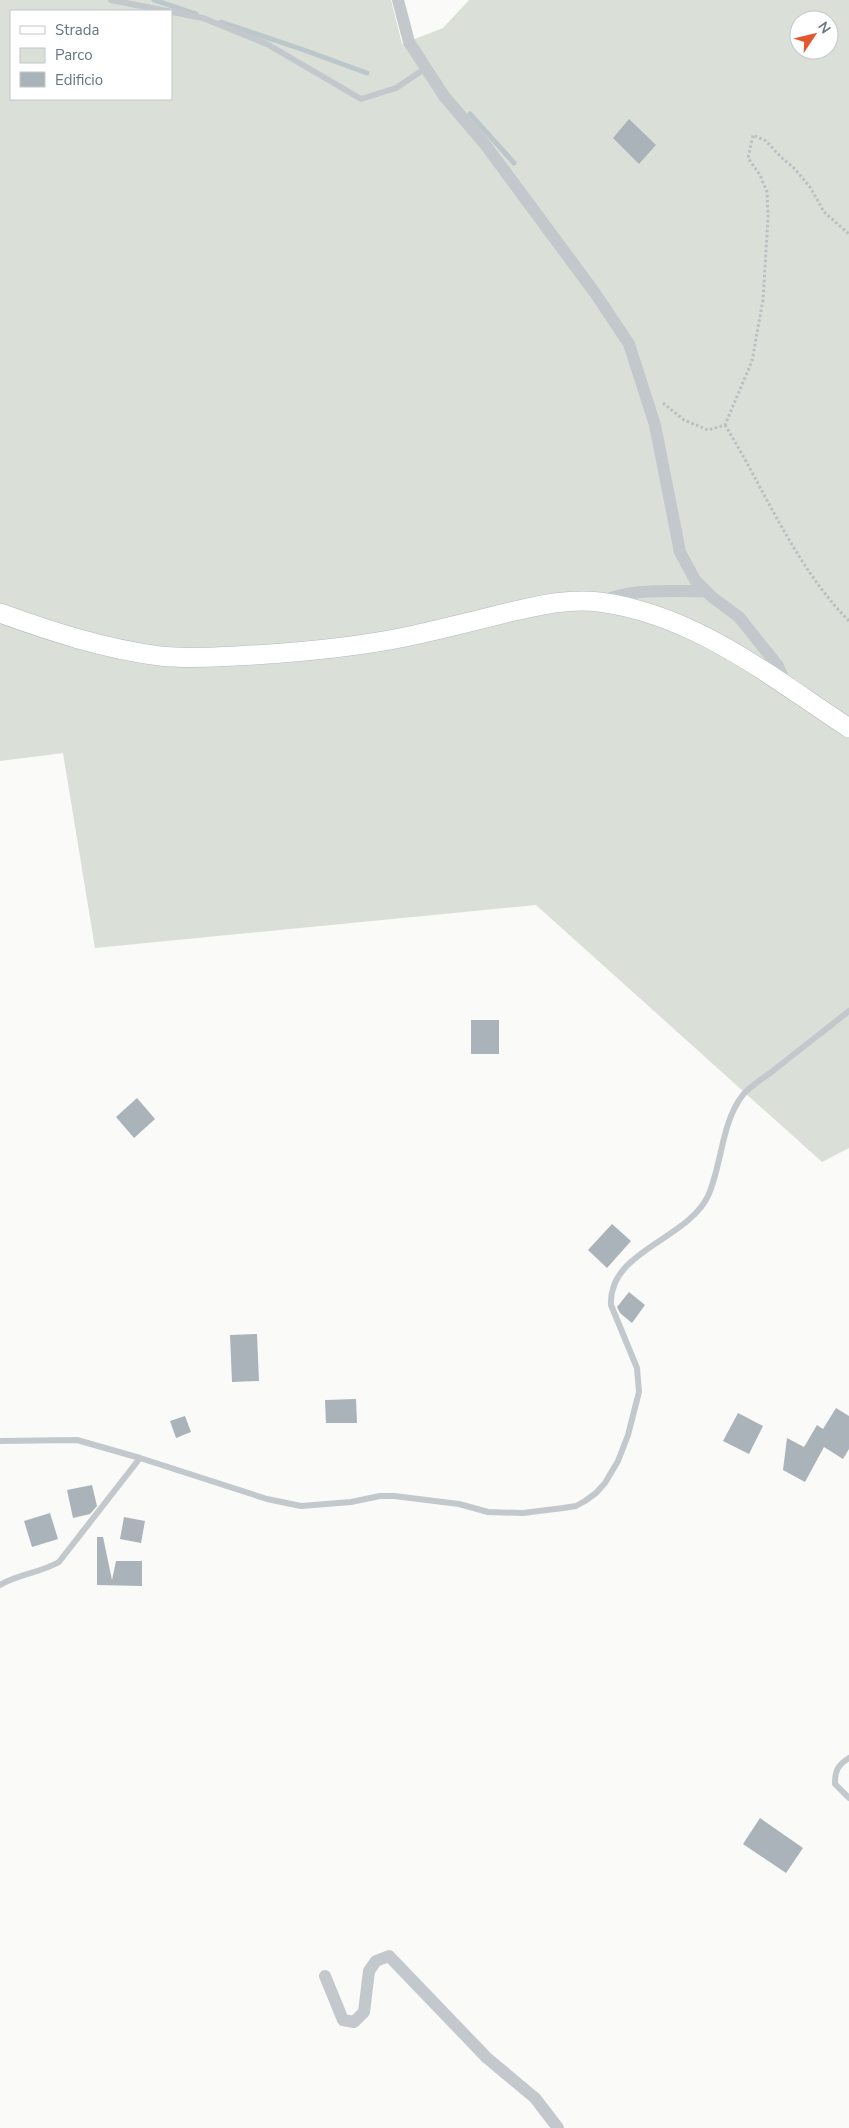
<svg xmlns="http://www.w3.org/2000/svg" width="849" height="2128" font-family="'Nunito Sans',sans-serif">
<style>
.green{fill:#dadfd7;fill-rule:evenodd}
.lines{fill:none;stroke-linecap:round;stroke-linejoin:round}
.stream{stroke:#bbc7cb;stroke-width:5}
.building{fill:#aab3b9}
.secondary-casing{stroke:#b3babf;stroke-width:20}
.path{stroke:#bbbfc2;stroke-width:3;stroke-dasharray:2.5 2.5;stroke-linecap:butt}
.lane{stroke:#c3c8cc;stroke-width:6}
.street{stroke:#c3c8cc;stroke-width:12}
.secondary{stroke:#fff;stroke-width:19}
</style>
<rect width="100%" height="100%" fill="#fafaf8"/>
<!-- green -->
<path class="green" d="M 0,0 L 391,0 L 402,44 L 443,28 L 469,0 L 849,0 L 849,1148 L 822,1162 L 536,905 L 95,948 L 63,753 L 0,761 ZM 11,11 L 171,11 L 171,99 L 11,99 ZM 799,20 L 829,20 L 829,50 L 799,50 Z"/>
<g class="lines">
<!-- stream -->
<path class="stream" d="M 154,0 L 196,14
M 221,22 L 301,49 L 367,73
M 470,114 L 514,163"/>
</g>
<!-- building -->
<path class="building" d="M 629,119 L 656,145 L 639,164 L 613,138 Z
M 471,1020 L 499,1020 L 499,1054 L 471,1054 Z
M 137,1098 L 155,1119 L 134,1138 L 116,1117 Z
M 612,1224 L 631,1241 L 607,1268 L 588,1250 Z
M 629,1292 L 645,1305 L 632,1323 L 620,1313 L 617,1307 Z
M 257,1334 L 259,1381 L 232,1382 L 230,1335 Z
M 356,1399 L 357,1423 L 326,1423 L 325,1400 Z
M 836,1408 L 849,1416 L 849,1449 L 843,1459 L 824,1447 L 805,1482 L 783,1470 L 787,1438 L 804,1447 L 817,1425 L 823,1429 Z
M 738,1413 L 763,1426 L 749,1454 L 723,1441 Z
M 185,1416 L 191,1432 L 176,1438 L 170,1421 Z
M 92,1485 L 97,1506 L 90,1514 L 73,1518 L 67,1490 Z
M 50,1513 L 58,1539 L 32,1547 L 24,1521 Z
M 124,1517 L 145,1521 L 141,1543 L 120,1539 Z
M 97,1537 L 103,1537 L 112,1580 L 116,1561 L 142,1561 L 142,1586 L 97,1585 Z
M 760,1818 L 803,1848 L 786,1873 L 743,1844 Z"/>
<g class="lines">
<defs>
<path id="secondary" d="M 0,613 C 52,632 105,649 160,656 C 185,659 211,657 236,656 C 294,653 353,648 410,636 C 442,629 474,621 506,613 C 537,606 567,598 599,602 C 694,614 771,677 849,728"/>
</defs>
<!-- secondary casing -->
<use href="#secondary" class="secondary-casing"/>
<!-- path -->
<path class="path" d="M 663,403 L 684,420 L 708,430 L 725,425 L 752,361 L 763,300 L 768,217 L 767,192 L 760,175 L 748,158 L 753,135 L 766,141 L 781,157 L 794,168 L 810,187 L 824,212 L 849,234
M 725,425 C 765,490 794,565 849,621"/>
<!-- lane -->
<path class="lane" d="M 111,0 L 203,18 L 267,44 L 361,99 L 396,88 L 426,68
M 0,1441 L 77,1440 L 140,1458 L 267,1499 L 301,1506 L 351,1502 L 380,1496 L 394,1496 L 459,1504 L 488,1512 L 523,1513 L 563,1508 L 576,1506 L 585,1501 L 596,1493 L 605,1483 L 618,1461 L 628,1435 L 639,1392 L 637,1368 L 611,1305 C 608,1251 687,1240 708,1196 C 722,1165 721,1124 742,1096 C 750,1086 764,1078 774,1070 C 799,1050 824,1031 849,1011
M 0,1585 C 18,1574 40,1573 59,1562 L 140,1458
M 849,1758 C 838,1765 835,1770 835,1784 L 849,1798"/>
<!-- street -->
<path class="street" d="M 398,0 L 409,42 L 444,96 L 484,143 L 595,293 L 629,344 L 655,425 L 680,552 L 695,580 L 712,597 L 739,617 L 778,666 L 786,685
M 601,602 C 634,587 671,592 706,591
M 325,1976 L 343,2020 L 354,2022 L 364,2012 L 369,1971 L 376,1961 L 389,1956 L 487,2058 L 535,2098 L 558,2128"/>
<!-- secondary -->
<use href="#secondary" class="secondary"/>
</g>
<!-- legend -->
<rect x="10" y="10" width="162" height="90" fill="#ffffff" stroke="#c1c8cd"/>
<rect x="20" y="26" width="25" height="8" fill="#ffffff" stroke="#c1c8cd"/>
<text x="55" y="35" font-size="15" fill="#657683">Strada</text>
<rect x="20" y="48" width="25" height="15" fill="#dadfd7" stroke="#c1c8cd"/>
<text x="55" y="60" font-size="15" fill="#657683">Parco</text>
<rect x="20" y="72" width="25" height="15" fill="#aab3b9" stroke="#c1c8cd"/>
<text x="55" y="85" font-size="15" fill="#657683">Edificio</text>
<!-- north arrow -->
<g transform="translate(814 35) rotate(55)"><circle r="24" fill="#ffffff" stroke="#c1c8cd"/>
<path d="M0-4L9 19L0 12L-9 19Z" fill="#e4572e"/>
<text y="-8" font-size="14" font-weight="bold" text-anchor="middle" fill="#657683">N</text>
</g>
</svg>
